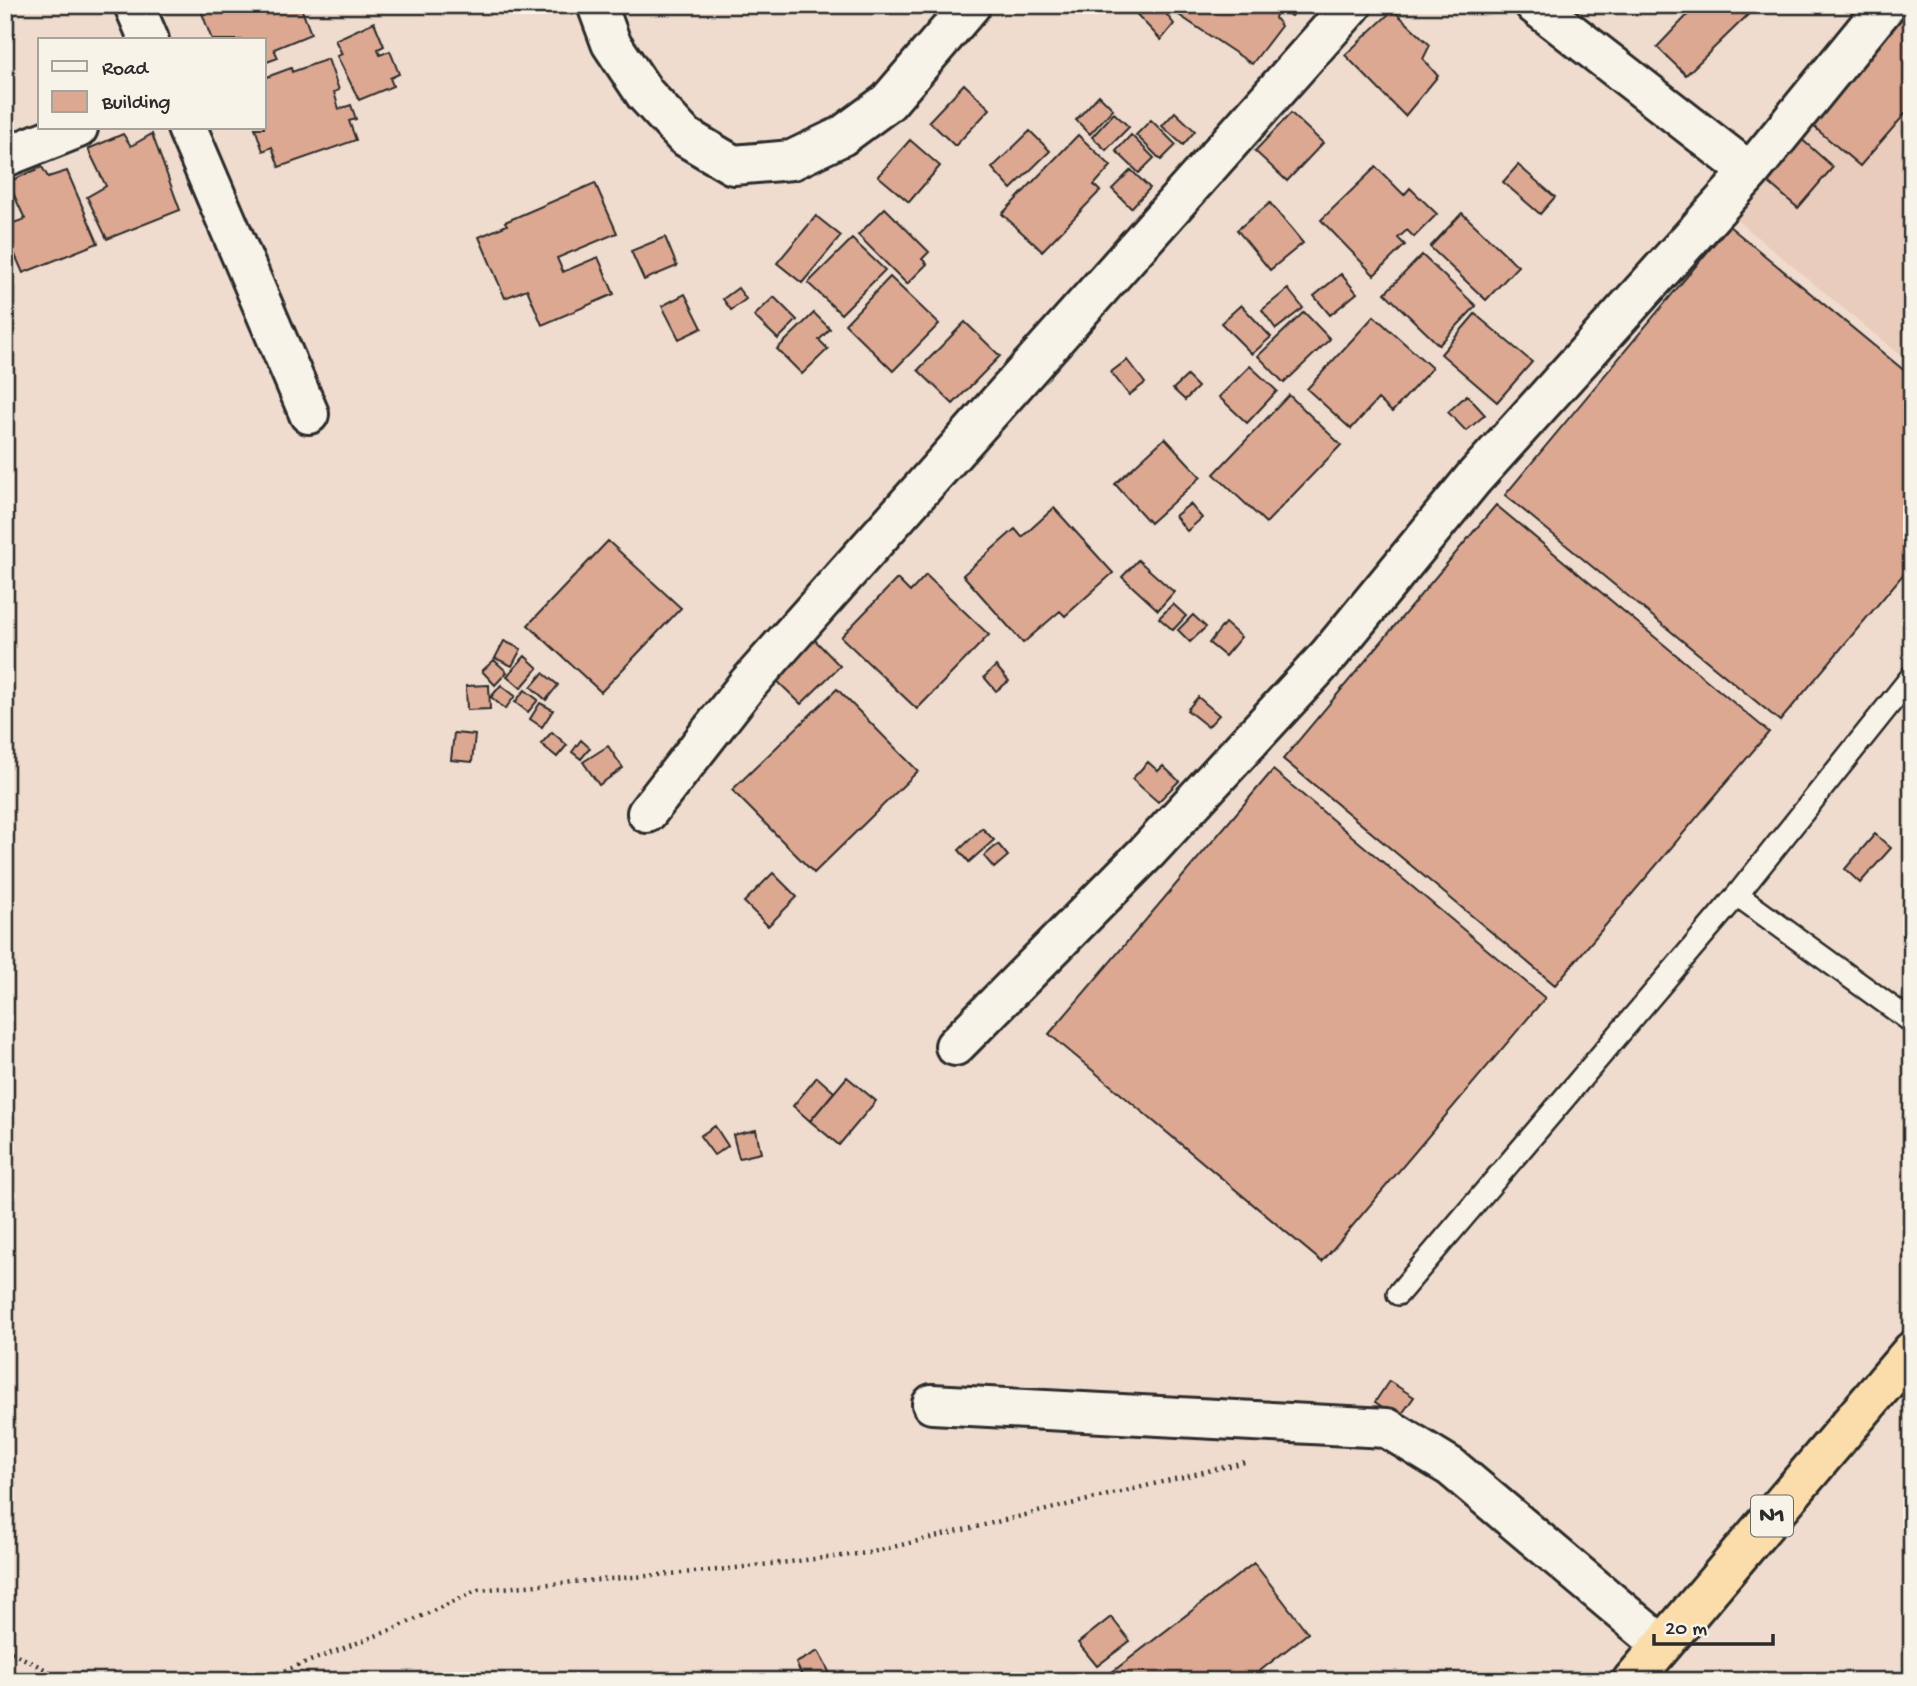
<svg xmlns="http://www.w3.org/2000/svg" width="1917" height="1686" font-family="'Gochi Hand',sans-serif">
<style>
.built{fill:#eaccbc}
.building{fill:#dda892;stroke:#2b2b2b;stroke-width:2}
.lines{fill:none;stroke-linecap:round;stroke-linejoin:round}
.service-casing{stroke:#2b2b2b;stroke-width:26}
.minor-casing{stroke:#2b2b2b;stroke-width:44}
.trunk-casing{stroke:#2b2b2b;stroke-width:44}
.path{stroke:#2b2b2b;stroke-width:4.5;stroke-dasharray:2 5;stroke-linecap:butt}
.service{stroke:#f7f3e8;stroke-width:21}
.minor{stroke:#f7f3e8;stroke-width:38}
.trunk{stroke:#fbddab;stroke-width:38}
.labels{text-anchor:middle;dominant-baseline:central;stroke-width:7;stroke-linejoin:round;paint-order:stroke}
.shield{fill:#f7f3e8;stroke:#686764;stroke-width:2}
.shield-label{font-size:24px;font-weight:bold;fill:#2b2b2b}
</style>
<rect width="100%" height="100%" fill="#efdcce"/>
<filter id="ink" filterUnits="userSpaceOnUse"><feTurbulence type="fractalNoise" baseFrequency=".0143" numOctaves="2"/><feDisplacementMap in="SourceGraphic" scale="14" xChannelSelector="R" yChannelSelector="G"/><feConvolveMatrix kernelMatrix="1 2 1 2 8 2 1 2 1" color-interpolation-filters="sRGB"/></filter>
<g filter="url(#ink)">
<!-- built -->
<path class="built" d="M 1897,5 L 1912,5 L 1912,365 L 1727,212 Z"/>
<!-- building -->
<path class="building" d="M 199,5 L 300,5 L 311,34 L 274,49 L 278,58 L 264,63 L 264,40 L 212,40 Z
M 1128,5 L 1159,5 L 1174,24 L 1161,40 Z
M 1174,5 L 1301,5 L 1291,16 L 1278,8 L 1275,18 L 1281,26 L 1252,64 L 1170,9 Z
M 1697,5 L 1758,5 L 1686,75 L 1657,47 Z
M 1908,5 L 1912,5 L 1912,106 L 1860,166 L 1807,121 Z
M 1393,10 L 1430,45 L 1423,59 L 1438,76 L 1405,116 L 1345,55 Z
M 374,22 L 384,46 L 378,49 L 380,55 L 390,51 L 399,74 L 390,78 L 393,86 L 359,100 L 337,56 L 342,54 L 335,40 Z
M 328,59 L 339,90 L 334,92 L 339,109 L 351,105 L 356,119 L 349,121 L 356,140 L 279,167 L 272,147 L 263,151 L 255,128 L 264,128 L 264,78 L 291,68 L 292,72 Z
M 964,84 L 990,109 L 955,146 L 929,121 Z
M 1099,95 L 1113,109 L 1090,134 L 1076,120 Z
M 1175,112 L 1195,131 L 1183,145 L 1162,126 Z
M 1114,113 L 1129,127 L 1106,150 L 1092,137 Z
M 1291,113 L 1323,143 L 1287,181 L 1255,151 Z
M 1151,120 L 1176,145 L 1161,160 L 1136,135 Z
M 1030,131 L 1050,151 L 1011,189 L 992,168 Z
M 123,134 L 131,146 L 152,134 L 180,210 L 107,239 L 87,197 L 106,186 L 88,149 Z
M 1078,135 L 1111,166 L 1094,185 L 1100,191 L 1042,251 L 1002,214 Z
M 1131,135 L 1154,158 L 1139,173 L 1116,151 Z
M 1798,136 L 1833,167 L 1798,208 L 1762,177 Z
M 910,140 L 940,166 L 909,202 L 878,176 Z
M 1518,165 L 1555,197 L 1540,214 L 1503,182 Z
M 42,167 L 48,177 L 67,171 L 98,243 L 23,273 L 5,232 L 5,226 L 25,219 L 8,182 Z
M 1376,167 L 1404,195 L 1410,188 L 1437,214 L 1414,237 L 1407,230 L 1398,238 L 1405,245 L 1374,275 L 1321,220 Z
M 1131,170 L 1150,188 L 1131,208 L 1112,189 Z
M 595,183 L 617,233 L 557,258 L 563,272 L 598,257 L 614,294 L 542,325 L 527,289 L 505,298 L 479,237 L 507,225 L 505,222 Z
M 1270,203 L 1303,243 L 1270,270 L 1237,230 Z
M 885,208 L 929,252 L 922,259 L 927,264 L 907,284 L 858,235 Z
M 1462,213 L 1518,266 L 1486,300 L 1430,247 Z
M 816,216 L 841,236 L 802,283 L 777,263 Z
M 1729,226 L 1912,377 L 1912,564 L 1780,721 L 1505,495 Z
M 665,237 L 677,266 L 644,280 L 631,251 Z
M 852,239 L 885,270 L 841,314 L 808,283 Z
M 1422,255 L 1476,306 L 1439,345 L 1385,293 Z
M 1341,274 L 1357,293 L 1330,315 L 1314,296 Z
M 890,277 L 939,324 L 893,371 L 845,324 Z
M 738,288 L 746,299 L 731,310 L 723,299 Z
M 1288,289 L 1303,308 L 1276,329 L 1262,310 Z
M 685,294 L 702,328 L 679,339 L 662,306 Z
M 774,297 L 797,320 L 778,339 L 754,316 Z
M 1241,305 L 1271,337 L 1252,354 L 1221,323 Z
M 1304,312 L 1330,339 L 1284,383 L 1258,356 Z
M 814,313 L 830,329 L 819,340 L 828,349 L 802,374 L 777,349 Z
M 1475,314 L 1532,362 L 1497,402 L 1441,354 Z
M 1374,316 L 1432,368 L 1392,412 L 1378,399 L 1351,429 L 1307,389 Z
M 965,322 L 1000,356 L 953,404 L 918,370 Z
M 1127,360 L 1145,383 L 1129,395 L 1111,372 Z
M 1250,366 L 1277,391 L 1247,423 L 1219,397 Z
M 1187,376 L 1198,387 L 1185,400 L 1173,389 Z
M 1289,395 L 1341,445 L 1266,523 L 1214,474 Z
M 1467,395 L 1485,415 L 1466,431 L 1448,412 Z
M 1165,438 L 1201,477 L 1150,523 L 1115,484 Z
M 1190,504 L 1202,518 L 1187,531 L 1175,516 Z
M 1496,505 L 1769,732 L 1555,985 L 1283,759 Z
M 1054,508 L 1113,573 L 1065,616 L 1060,611 L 1023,643 L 963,575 L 1015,529 L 1022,537 Z
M 608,541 L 681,608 L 601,692 L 528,625 Z
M 1138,560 L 1174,592 L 1158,610 L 1122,577 Z
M 926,575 L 989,635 L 917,709 L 841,637 L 897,579 L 910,592 Z
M 1173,604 L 1186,616 L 1173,630 L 1159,618 Z
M 1193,615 L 1206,627 L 1190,642 L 1178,630 Z
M 1225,623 L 1241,637 L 1225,656 L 1209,643 Z
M 810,635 L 840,666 L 801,704 L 770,674 Z
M 504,641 L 521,649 L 512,666 L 495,658 Z
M 525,656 L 538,668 L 521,688 L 507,676 Z
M 494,660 L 507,672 L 495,685 L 482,671 Z
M 996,666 L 1009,681 L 996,691 L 984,677 Z
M 543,673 L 558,685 L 546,700 L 531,687 Z
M 489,685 L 490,709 L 467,710 L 466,686 Z
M 501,685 L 515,696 L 505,709 L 491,697 Z
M 837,689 L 918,771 L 814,873 L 732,790 Z
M 525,690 L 538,700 L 528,712 L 515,702 Z
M 1198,697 L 1219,715 L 1208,727 L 1187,710 Z
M 540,703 L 553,710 L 542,727 L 530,719 Z
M 552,732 L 567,745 L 557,757 L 541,744 Z
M 454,733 L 475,735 L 472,762 L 451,760 Z
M 581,740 L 590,748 L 581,759 L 572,752 Z
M 608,746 L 623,768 L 599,785 L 583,762 Z
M 1148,762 L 1158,771 L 1163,766 L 1179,781 L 1158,802 L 1132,779 Z
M 1273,770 L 1545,998 L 1322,1262 L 1049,1034 Z
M 982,828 L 994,840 L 969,862 L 959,850 Z
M 1875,834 L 1891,848 L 1860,883 L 1845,869 Z
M 998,844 L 1008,856 L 994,868 L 984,856 Z
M 773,873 L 797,897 L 768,926 L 744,902 Z
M 817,1077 L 834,1092 L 810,1121 L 793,1106 Z
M 847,1077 L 876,1101 L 839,1145 L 810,1121 Z
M 715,1126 L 728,1146 L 714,1155 L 700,1136 Z
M 756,1130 L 761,1153 L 739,1158 L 733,1135 Z
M 1389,1381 L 1414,1397 L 1399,1418 L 1375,1402 Z
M 1254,1563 L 1308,1633 L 1247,1681 L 1111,1681 L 1107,1676 Z
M 1111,1617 L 1130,1641 L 1097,1666 L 1078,1643 Z
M 818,1651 L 834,1681 L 802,1681 L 804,1680 L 796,1663 Z"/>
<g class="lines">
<defs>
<path id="service" d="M 1912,676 L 1737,895 L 1912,1022
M 1398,1294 L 1737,895"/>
<path id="minor" d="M 134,5 L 149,40
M 597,5 L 611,43 L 645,94 L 684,136 L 733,165 L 792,160 L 842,136 L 888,102 L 971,5
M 1535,5 L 1750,172 L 1886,5
M 187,128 L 309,414
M 5,157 L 78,128
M 647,813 L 747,685 L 1352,5
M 955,1046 L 1147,852 L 1328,656 L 1473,479 L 1750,172
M 932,1404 L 1387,1428 L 1451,1467 L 1662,1645"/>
<path id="trunk" d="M 1632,1681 L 1912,1351"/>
</defs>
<!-- service casing -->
<use href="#service" class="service-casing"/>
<!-- minor casing -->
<use href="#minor" class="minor-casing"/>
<!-- trunk casing -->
<use href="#trunk" class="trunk-casing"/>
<!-- path -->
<path class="path" d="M 5,1649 L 68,1681
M 258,1681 L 396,1628 L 478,1590 L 718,1570 L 868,1553 L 1245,1462"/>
<!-- service -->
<use href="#service" class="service"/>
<!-- minor -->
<use href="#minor" class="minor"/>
<!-- trunk -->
<use href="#trunk" class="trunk"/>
</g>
</g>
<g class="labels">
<!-- shield labels -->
<rect class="shield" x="1751" y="1495.5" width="42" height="41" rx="5"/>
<g class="shield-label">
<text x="1772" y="1516">N1</text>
</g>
</g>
<!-- margin -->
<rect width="1917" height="1686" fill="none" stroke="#f7f3e8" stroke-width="28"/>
<rect x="14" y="14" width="1889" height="1658" fill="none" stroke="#2b2b2b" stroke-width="2.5" filter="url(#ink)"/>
<!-- legend -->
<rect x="38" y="38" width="228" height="91" fill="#f7f3e8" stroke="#a5a39c" stroke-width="2"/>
<rect x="52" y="61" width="35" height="10" fill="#f7f3e8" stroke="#a5a39c" stroke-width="2"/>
<text x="102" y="74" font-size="21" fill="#2b2b2b">Road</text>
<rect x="52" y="91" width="35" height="21" fill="#dda892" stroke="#a5a39c" stroke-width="2"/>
<text x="102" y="108" font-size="21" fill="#2b2b2b">Building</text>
<!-- scale -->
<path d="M1654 1634v10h119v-10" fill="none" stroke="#2b2b2b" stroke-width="3.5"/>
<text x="1665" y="1634" font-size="21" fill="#2b2b2b" stroke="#f7f3e8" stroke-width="5" paint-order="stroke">20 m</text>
</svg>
